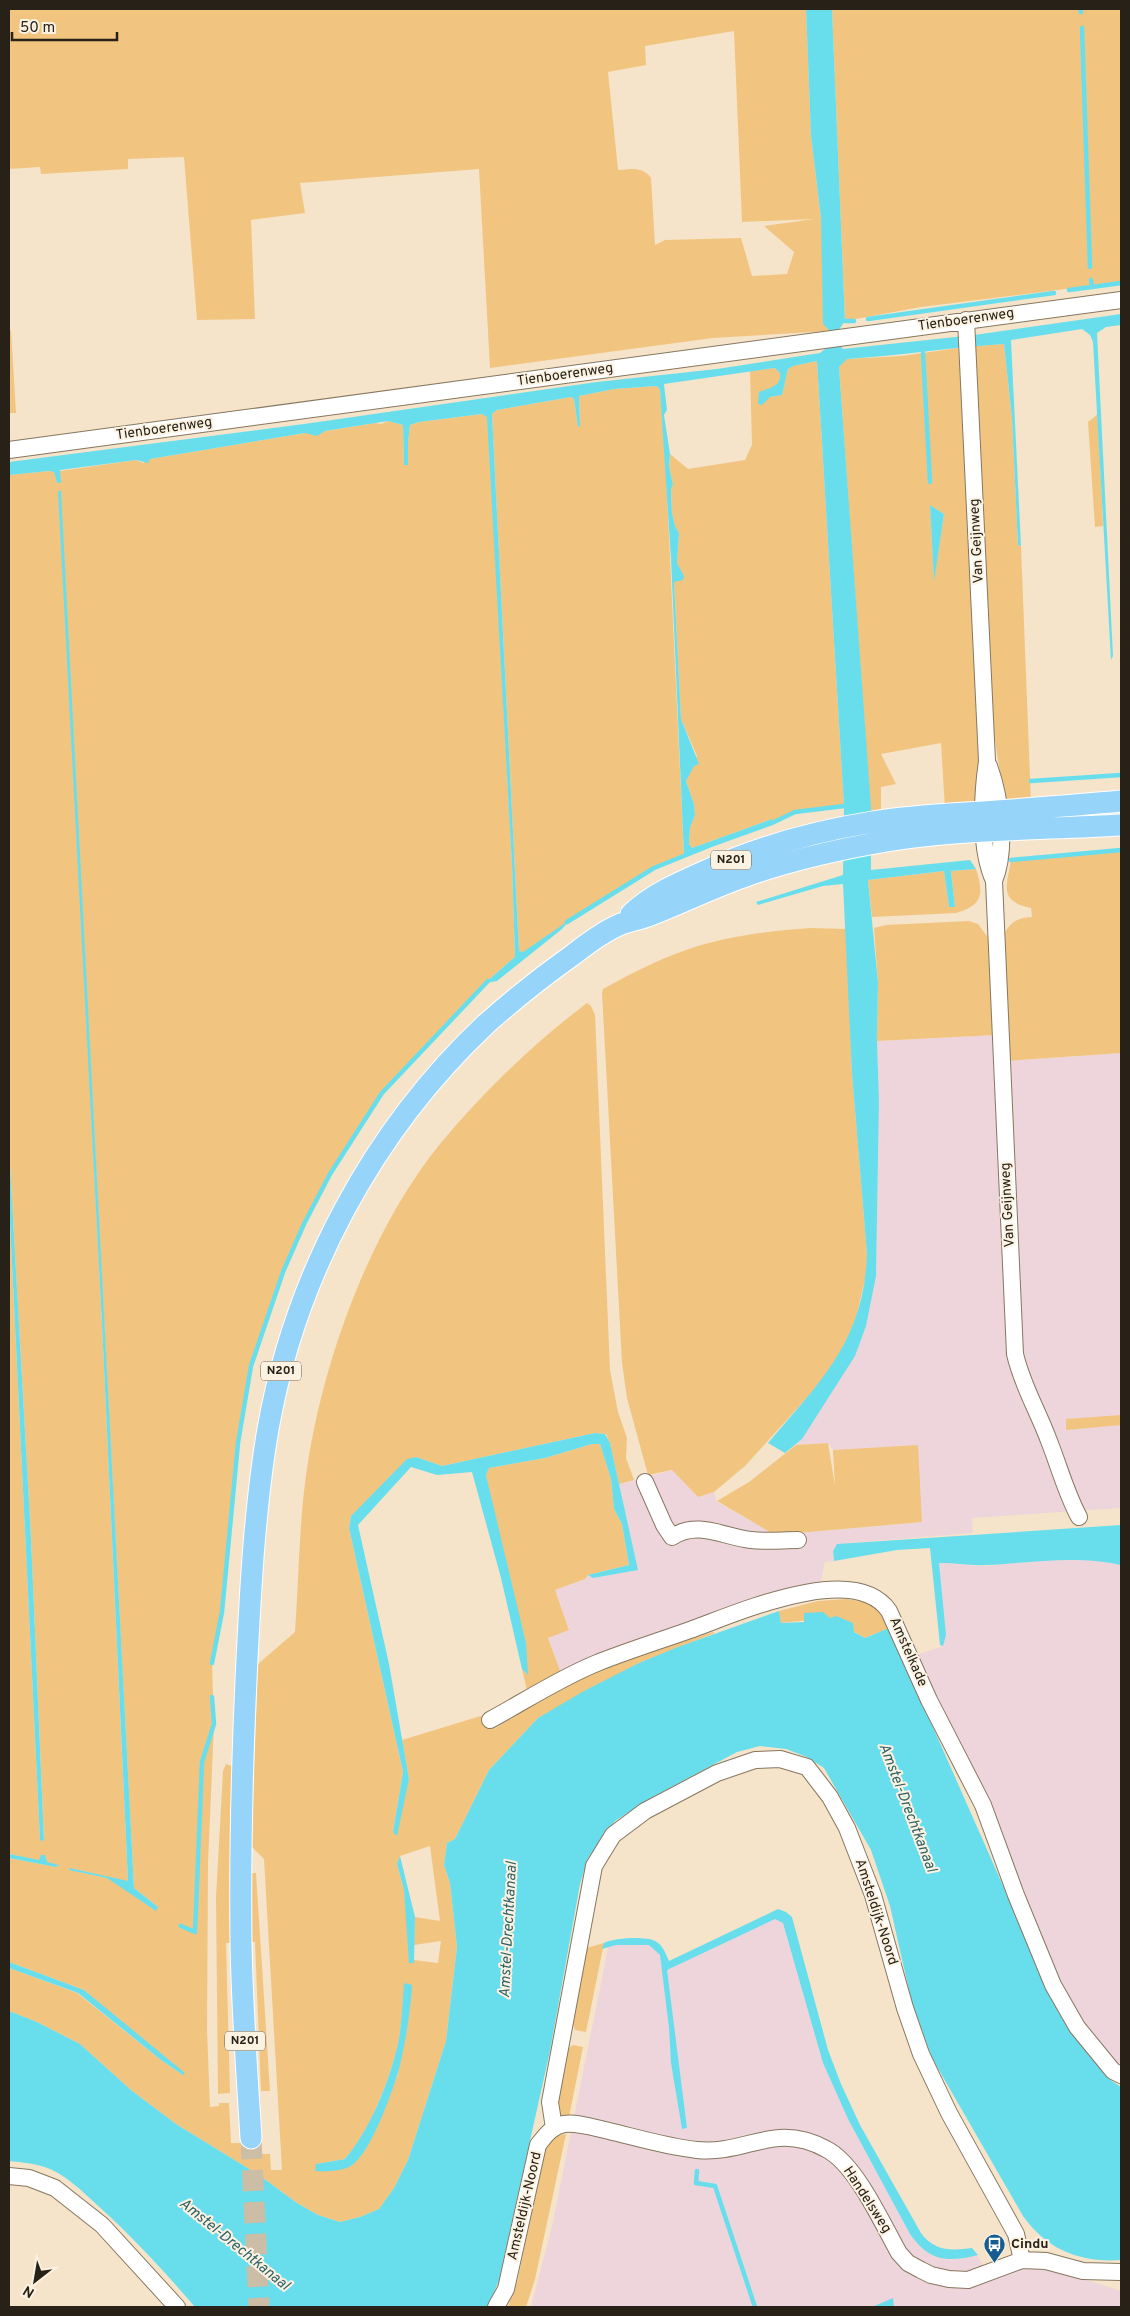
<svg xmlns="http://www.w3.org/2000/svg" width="1130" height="2316" font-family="Overpass,sans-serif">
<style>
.industrial{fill:#eed5db}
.green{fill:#f1c580;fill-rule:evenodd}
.water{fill:#68deed}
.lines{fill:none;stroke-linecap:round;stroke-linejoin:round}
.stream{stroke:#68deed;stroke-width:4.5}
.major-tunnel{stroke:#ccbda6;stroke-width:21;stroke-dasharray:21 11;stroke-linecap:butt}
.minor-casing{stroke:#86775f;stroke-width:18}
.major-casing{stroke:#fff;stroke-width:23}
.minor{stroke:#fff;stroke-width:16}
.major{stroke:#97d4fa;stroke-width:21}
.labels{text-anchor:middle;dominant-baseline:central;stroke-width:4;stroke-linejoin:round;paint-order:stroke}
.shield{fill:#fcf2e2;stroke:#676054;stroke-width:1}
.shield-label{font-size:12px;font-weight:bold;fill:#272117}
.street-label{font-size:14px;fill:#272117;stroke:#fcf2e2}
.poi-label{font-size:14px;font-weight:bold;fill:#272117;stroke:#fcf2e2;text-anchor:start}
.water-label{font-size:15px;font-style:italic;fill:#2e6167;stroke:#fcf2e2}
</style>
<rect width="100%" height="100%" fill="#f5e4ca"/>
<!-- industrial -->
<path class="industrial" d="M 996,1035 L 1007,1061 L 1121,1053 L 1121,1508 L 972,1518 L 973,1533 L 837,1544 L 833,1551 L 834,1561 L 825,1562 L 820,1586 L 562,1676 L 548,1638 L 569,1629 L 555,1590 L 585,1579 L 588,1575 L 593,1578 L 637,1570 L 619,1484 L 672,1470 L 698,1497 L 714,1492 L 717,1502 L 776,1535 L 922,1522 L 836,1493 L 833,1450 L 828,1443 L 796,1445 L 802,1439 L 876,1276 L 879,1101 L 877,1041 Z
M 1072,1558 L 1097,1560 L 1121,1565 L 1121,2069 L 1098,2044 L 1057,1983 L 916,1655 L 943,1646 L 939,1563 L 984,1566 Z
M 778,1913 L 789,1920 L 826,2061 L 853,2124 L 925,2246 L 948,2254 L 977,2254 L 985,2270 L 1034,2263 L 1121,2291 L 1121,2307 L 531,2307 L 553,2222 L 609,1943 L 655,1944 L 669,1964 Z"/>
<!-- green -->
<path class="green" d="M 9,9 L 806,9 L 811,136 L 821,218 L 830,331 L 713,338 L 490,368 L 479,169 L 300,183 L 305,213 L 251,220 L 255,319 L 197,320 L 184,157 L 128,159 L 128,169 L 41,174 L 40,167 L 9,169 ZM 734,31 L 742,222 L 814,219 L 764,226 L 794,252 L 787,274 L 752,276 L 741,238 L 665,240 L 655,245 L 651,178 C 643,166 631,169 618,170 L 608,72 L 646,65 L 645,46 Z
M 832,9 L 1121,9 L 1121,282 L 921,307 L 845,321 Z
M 11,330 L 16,413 L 9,413 L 9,331 Z
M 1004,344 L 1012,418 L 1018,545 L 1021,546 L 1031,803 L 1005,805 L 994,734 L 974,346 Z
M 958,348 L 966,400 L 981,752 L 976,806 L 945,809 L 941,743 L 881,754 L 896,784 L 881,787 L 881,816 L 871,817 L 839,367 L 846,359 L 902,356 ZM 930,505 L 944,514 L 934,579 Z
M 817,361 L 844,806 L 795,812 L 772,823 L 772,819 L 692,848 L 689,844 L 690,828 L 695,815 L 694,804 L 686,781 L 697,756 L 681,719 L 674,582 L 680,571 L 677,563 L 679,533 L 675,526 L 672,513 L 671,489 L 673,485 L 669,466 L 670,454 L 688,469 L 745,460 L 752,445 L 750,371 L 775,368 L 780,373 L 781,379 L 770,397 L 782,395 L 788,369 L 792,366 Z
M 657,386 L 660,390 L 665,450 L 684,856 L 654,868 L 571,919 L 523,953 L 519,951 L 492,414 L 497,410 L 571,397 L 574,399 L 578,426 L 580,426 L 579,396 L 614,389 Z
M 482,414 L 488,417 L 512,865 L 515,957 L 485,983 L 382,1093 L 330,1174 L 304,1224 L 283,1272 L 251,1366 L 238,1443 L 222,1612 L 212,1663 L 214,1724 L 208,1863 L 207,2029 L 210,2107 L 219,2106 L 219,2103 L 229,2103 L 231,2143 L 257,2143 L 258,2154 L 270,2154 L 271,2170 L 282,2170 L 264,1859 L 251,1846 L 258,1664 L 295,1632 C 299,1576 299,1517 308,1462 C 325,1355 371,1229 440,1144 C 484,1091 533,1044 587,1003 L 591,1006 L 595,1015 L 610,1370 L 618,1412 L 627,1438 L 626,1458 L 634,1480 L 619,1484 L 610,1444 L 606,1434 L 595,1433 L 442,1466 L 416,1457 L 351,1516 L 349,1528 L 403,1772 L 393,1832 L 409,1779 L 402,1740 L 497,1711 L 494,1729 L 569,1682 L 658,1649 L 713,1632 L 715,1633 L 639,1663 L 538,1718 L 489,1770 L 455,1839 L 447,1843 L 444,1865 L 450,1883 L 457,1947 L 446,2041 L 408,2160 L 394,2188 L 379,2209 L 360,2217 L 340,2222 L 318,2215 L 297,2203 L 259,2175 L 176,2124 L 131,2090 L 80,2044 L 37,2022 L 9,2011 L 9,1968 L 77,1993 L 161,2060 L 183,2075 L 84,1990 L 9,1962 L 9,1858 L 56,1867 L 58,1865 L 9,1854 L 9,1201 L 40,1840 L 44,1840 L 31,1538 L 9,1147 L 9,475 L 49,471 L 54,472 L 57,483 L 60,483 L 60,471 L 136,460 L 143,463 L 150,459 L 305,433 L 314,433 L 375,423 L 381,424 L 388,421 L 403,425 L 404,464 L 408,465 L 408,442 L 410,425 L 419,422 ZM 60,491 L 134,1888 L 158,1907 L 107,1878 L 70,1870 L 74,1869 L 128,1882 L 102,1324 ZM 430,1846 L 440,1921 L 415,1917 L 414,1945 L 441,1941 L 438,1963 L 414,1960 L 414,1963 L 404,1890 L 397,1864 L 400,1856 ZM 404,1984 L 398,2075 L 351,2166 L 316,2164 L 345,2159 C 371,2129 386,2087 397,2049 C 402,2028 402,2005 404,1984 Z
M 1098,414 L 1103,526 L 1095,527 L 1088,422 Z
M 1121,850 L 1121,1053 L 1007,1061 L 1004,934 C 1010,922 1019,917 1032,917 L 1031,908 C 998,901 1007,886 1011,860 Z
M 976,869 C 984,894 983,905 956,913 L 872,917 L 868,880 L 944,871 L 949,907 L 955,907 L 951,871 Z
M 969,921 L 978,924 L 989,939 L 996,1035 L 877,1041 L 878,982 L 874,928 L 886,925 Z
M 810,928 L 847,929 L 852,1074 L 867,1254 L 867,1271 L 855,1322 L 844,1348 L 823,1380 L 745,1466 L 714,1492 L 698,1497 L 672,1470 L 648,1475 L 627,1398 L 622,1363 L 602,993 L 603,989 C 630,974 657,960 686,950 C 726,936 769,931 810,928 Z
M 1121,1415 L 1121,1425 L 1066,1430 L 1066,1419 Z
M 828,1443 L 835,1486 L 833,1450 L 918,1445 L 922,1522 L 775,1535 L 717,1501 L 749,1482 L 796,1445 Z
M 592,1444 L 600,1444 L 611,1479 L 614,1509 L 622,1524 L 629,1565 L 588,1575 L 585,1579 L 555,1590 L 569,1630 L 548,1638 L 562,1676 L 528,1695 L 522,1669 L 527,1674 L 486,1475 L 489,1468 L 545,1458 Z
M 846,1599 L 870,1603 L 885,1610 L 889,1628 L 865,1638 L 830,1618 L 781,1623 L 779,1611 L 818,1601 Z
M 226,1764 L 232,1766 L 230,1943 L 226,1943 L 230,2093 L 218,2094 L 216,1897 L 223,1771 Z
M 249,1873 L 256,1873 L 270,2091 L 261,2091 L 255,1942 L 251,1942 Z
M 604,1943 L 586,2032 L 575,2030 L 572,2022 L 586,1948 Z
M 573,2045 L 583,2047 L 569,2117 L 560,2118 L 557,2104 L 569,2048 Z
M 566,2134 L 535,2279 L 526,2307 L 508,2307 L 518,2279 L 545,2146 L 553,2137 Z"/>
<!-- water -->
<path class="water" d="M 806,9 L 832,9 L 845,321 L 838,331 L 839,344 L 843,349 L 974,335 L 1121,314 L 1121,325 L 1106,327 L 1097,333 L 1113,656 L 1111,660 L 1093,342 L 1090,335 L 1082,329 L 1011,340 L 1021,546 L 1018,545 L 1012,418 L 1004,344 C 951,347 899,356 847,359 L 839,367 L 871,807 L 871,870 L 970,860 L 976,869 L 951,871 L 955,907 L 949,907 L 944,871 L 868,880 L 878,982 L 877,1041 L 879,1101 L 876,1276 L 866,1326 L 855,1356 L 802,1439 L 785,1453 L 768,1443 C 820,1382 864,1341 867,1254 L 852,1074 L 843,884 L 823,886 L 758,905 L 756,902 L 843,875 L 844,806 L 817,361 L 793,366 L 788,369 L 782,395 L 770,397 L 762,405 L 758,404 L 759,392 C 770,388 782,386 780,373 L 775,368 L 664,384 L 667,410 L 664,415 L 670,454 L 669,466 L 673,485 L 671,489 L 672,513 L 675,526 L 679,533 L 677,563 L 684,576 L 683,580 L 674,582 L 681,719 L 699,764 L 694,766 L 686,781 L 694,804 L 695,815 L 690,828 L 689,844 L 692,848 L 772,819 L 772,823 L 684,856 L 671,559 L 660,390 L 657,386 L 614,389 L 579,396 L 580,426 L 578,427 L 574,399 L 571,397 L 497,410 L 492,414 L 519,951 L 523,952 L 571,919 L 562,929 L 497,981 L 485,983 L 515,957 L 512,865 L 487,417 L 482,414 L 419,422 L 410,425 L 408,442 L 408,465 L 404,465 L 403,425 L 388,421 L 325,431 L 317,436 L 305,433 L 150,459 L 148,463 L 136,460 L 60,470 L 61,483 L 57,483 L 54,472 L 49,471 L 9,475 L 9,462 L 304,424 L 597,382 L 717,369 L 820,353 L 830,345 L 830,331 L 823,324 L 821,218 L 811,136 Z
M 58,491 L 61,491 L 134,1888 L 158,1907 L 156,1911 L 107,1878 L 69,1870 L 70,1868 L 74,1869 L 128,1881 L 102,1324 Z
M 930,505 L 944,514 L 934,582 Z
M 9,1147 L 31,1538 L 44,1841 L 40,1840 L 9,1201 Z
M 595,1433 L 605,1434 L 610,1443 L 638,1570 L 593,1578 L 588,1575 L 629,1565 L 622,1524 L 614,1509 L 611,1479 L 600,1444 L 592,1444 L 545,1458 L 489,1468 L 486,1475 L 526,1643 L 528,1675 L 522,1669 L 501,1578 L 472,1472 L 437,1475 L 411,1467 L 358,1525 L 389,1664 L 409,1779 L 397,1836 L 393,1832 L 403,1772 L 349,1528 L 351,1516 L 407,1459 L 416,1457 L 442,1466 Z
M 1121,1525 L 1121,1565 C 1073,1555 1034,1563 986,1565 C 970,1566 955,1563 939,1563 L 946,1635 L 943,1646 L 940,1645 L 930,1548 L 897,1550 L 834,1561 L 833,1551 L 837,1544 Z
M 779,1611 L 781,1623 L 804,1622 L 804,1613 L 823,1612 L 830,1618 L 836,1616 L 853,1623 L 854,1632 L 865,1638 L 889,1628 L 1047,1985 L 1097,2062 L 1112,2081 L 1121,2087 L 1121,2260 C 1081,2263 1047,2250 1023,2216 L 932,2058 L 911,1999 L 890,1906 L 871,1850 L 824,1768 L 807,1757 L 786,1749 L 760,1746 L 737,1752 L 649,1799 L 615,1821 L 588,1858 L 580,1884 L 550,2051 L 499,2280 L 488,2307 L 195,2307 C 164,2271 132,2236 96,2204 C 82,2191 68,2177 50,2169 C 38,2164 22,2162 9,2161 L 9,2011 L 37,2022 L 80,2044 L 131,2090 L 176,2124 L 259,2175 L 297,2203 L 318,2215 L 340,2222 L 360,2217 L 379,2209 L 394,2188 L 408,2160 L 446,2041 L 457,1947 L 450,1883 L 444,1865 L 447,1843 L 455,1839 L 489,1770 L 538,1718 L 584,1691 L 639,1663 L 678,1647 Z
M 9,1854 L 39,1860 L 41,1855 L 45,1855 L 47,1862 L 59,1865 L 56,1867 L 9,1858 Z
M 400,1856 L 415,1917 L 414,1963 L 409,1963 L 404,1890 L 397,1864 Z
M 778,1909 L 786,1912 L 792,1917 L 828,2050 L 841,2084 L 860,2125 L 921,2233 C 934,2251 951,2251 972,2248 L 978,2255 C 947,2263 929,2261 910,2234 L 848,2119 L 823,2063 L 783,1923 L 775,1919 L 667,1970 L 687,2128 L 682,2129 L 671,2063 L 669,2028 L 660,1955 L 649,1945 L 616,1945 L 602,1949 L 604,1943 C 615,1938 644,1936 655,1941 C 663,1945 666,1954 669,1961 Z
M 9,1962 L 84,1990 L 185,2073 L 183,2075 L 161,2060 L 78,1993 L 9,1968 Z
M 404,1983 L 412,1985 C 411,2009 404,2053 397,2076 C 390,2097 369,2158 349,2167 C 340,2171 326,2172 315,2171 L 316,2164 L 345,2159 C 370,2129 387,2087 397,2048 C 402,2028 402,2004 404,1983 Z
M 893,2298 L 894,2307 L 872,2307 Z"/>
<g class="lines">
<!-- stream -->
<path class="stream" d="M 1080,9 L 1081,12
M 1082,28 L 1090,267
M 1092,287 L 1121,283
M 1069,290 L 1092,287 L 1091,280
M 868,319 L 1054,293
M 845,321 L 854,321
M 923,353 L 930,482
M 1031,781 L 1121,775
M 1011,860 L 1121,850
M 567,922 L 654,868 L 711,845 L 772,823 L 795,812 L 844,806
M 212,1663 L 222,1612 L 238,1443 L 251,1366 L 283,1272 L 304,1224 L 330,1174 L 382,1093 L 488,981
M 181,1926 L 195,1932 L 202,1762 L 214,1724 L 212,1697
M 697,2171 L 696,2183 L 715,2186 L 755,2307"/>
<!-- major-tunnel -->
<path class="major-tunnel" d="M 251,2138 L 259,2307"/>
<defs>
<path id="minor" d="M 966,320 L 987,761 C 982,796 979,848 994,881 L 1015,1354 C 1022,1385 1038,1411 1049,1441 C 1059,1466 1066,1493 1079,1517
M 9,450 L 1121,300
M 989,766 C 1001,799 1007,849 994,881
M 645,1482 L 664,1525 L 672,1537 C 698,1520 724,1537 751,1540 C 766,1542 783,1540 798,1540
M 490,1720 C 525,1701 560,1678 597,1663 C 627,1651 659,1641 690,1630 C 735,1614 854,1560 889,1611 L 929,1700 L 983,1805 L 1016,1895 L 1053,1985 L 1077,2027 L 1113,2071 L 1121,2075
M 554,2128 L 550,2102 L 594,1866 L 613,1835 L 645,1811 L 717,1773 L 755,1760 L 780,1759 L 807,1767 L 830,1797 L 847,1828 L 873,1895 L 905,2008 L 921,2054 L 949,2113 L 1016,2234 L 1022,2260
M 9,2176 L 29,2178 L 55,2188 L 102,2225 L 177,2307
M 496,2307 L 506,2289 L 538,2145 C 545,2136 552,2126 564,2124 C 578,2122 595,2128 609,2131 C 638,2138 668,2147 697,2150 C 747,2155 774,2121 826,2149 C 856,2164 882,2223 899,2253 L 908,2263 L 921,2270 L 931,2275 L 949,2279 L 968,2280 L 1022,2260 L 1046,2261 L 1083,2271 L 1121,2272"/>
<path id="major" d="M 631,914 C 651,895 678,883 703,872 C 756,848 815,831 873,822 C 914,815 956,814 997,811 C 1038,808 1080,805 1121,801
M 251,2138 C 247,2073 242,2007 241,1942 C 240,1855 242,1767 246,1680 C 250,1597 254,1511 268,1429 C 295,1276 373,1130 486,1024 C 514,999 543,976 574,954 C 588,943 604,931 621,924 C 630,921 639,919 648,916 C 680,904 711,888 743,877 C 784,862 827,852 870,844 C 952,828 1038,830 1121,825"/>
</defs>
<!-- minor casing -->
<use href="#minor" class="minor-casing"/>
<!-- major casing -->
<use href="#major" class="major-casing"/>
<!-- minor -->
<use href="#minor" class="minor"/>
<!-- major -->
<use href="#major" class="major"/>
</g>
<!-- icons -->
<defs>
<symbol id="bus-pin" viewBox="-11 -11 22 30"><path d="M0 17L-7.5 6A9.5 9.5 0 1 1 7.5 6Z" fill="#165c90" stroke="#fcf2e2"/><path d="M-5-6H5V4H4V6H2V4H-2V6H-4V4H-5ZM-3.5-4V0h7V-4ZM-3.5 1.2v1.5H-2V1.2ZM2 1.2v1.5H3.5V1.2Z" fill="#fff"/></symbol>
</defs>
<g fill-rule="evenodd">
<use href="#bus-pin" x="982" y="2232" width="25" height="34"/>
</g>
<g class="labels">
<!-- shield labels -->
<g class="shield">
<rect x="711" y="850.5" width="40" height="19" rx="4"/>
<rect x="261" y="1361.5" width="40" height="19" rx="4"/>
<rect x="225" y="2031.5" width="40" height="19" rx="4"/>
</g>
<g class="shield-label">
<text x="731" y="860">N201</text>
<text x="281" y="1371">N201</text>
<text x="245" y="2041">N201</text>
</g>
<!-- street labels -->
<g class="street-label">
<text transform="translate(966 320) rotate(-8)">Tienboerenweg</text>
<text transform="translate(565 375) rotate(-8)">Tienboerenweg</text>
<text transform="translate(164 429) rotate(-8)">Tienboerenweg</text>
<text transform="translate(977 541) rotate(-93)">Van Geijnweg</text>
<text transform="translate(1008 1205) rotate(-93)">Van Geijnweg</text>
<text transform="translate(908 1652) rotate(66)">Amstelkade</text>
<text transform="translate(876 1912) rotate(72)">Amsteldijk-Noord</text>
<text transform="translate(867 2200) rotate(57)">Handelsweg</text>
<text transform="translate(525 2206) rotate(-77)">Amsteldijk-Noord</text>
</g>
<!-- poi labels -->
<g class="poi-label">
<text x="1011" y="2244">Cindu</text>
</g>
<!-- water labels -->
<g class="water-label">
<text transform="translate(907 1808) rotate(69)">Amstel-Drechtkanaal</text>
<text transform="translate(509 1930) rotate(-87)">Amstel-Drechtkanaal</text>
<text transform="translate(234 2245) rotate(39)">Amstel-Drechtkanaal</text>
</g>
</g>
<!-- border -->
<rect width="1130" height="2316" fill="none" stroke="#272117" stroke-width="20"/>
<!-- north arrow -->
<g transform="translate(35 2281) rotate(211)" stroke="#fcf2e2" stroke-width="4" paint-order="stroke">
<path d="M0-4L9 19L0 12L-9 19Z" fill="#272117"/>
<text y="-8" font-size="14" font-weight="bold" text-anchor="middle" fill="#272117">N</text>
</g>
<!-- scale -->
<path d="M12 32v8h105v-8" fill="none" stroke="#272117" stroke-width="2.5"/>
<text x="20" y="32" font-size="15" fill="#272117" stroke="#fcf2e2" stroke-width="4" paint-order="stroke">50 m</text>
</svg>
